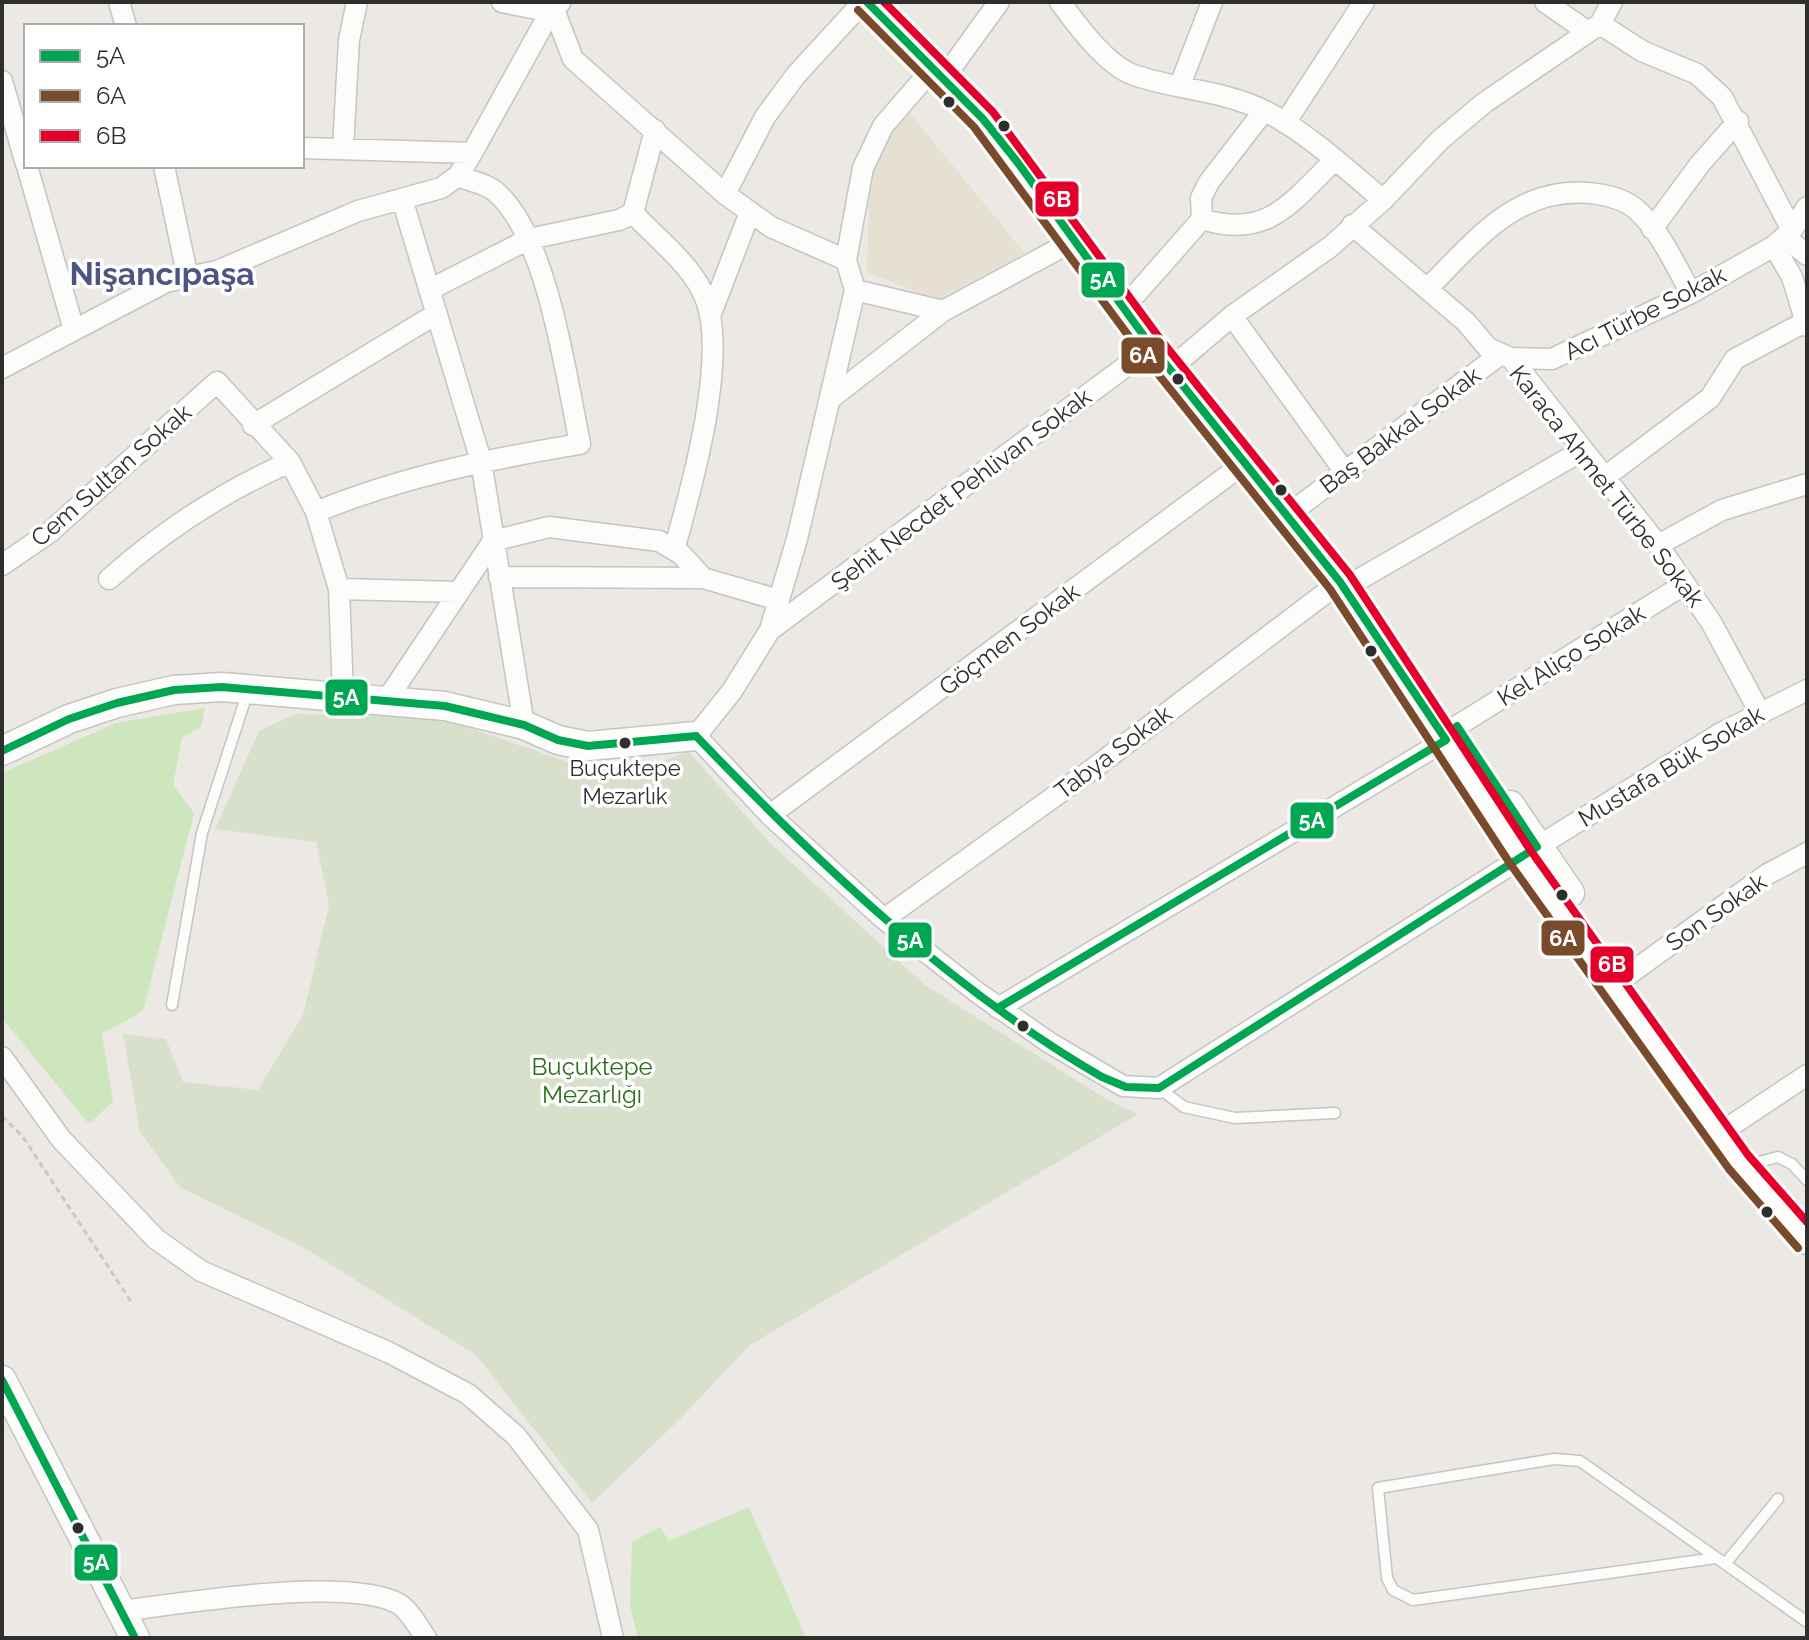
<svg xmlns="http://www.w3.org/2000/svg" width="1809" height="1640" font-family="Raleway,sans-serif">
<style>
.education{fill:#e6e0d3}
.green{fill:#cee6be}
.cemetery{fill:#d8e0cc}
.lines{fill:none;stroke-linecap:round;stroke-linejoin:round}
.service-casing{stroke:#c5c4c5;stroke-width:13}
.minor-casing{stroke:#c5c4c5;stroke-width:23}
.secondary-casing{stroke:#c5c4c5;stroke-width:31}
.path{stroke:#c9c9c8;stroke-width:3;stroke-dasharray:6 4;stroke-linecap:butt}
.service{stroke:#fcfcfb;stroke-width:10}
.minor{stroke:#fcfcfb;stroke-width:20}
.secondary{stroke:#fcfcfb;stroke-width:28}
.bus-1-casing{stroke:#fff;stroke-width:14}
.bus-2-casing{stroke:#fff;stroke-width:14}
.bus-3-casing{stroke:#fff;stroke-width:14}
.bus-1{stroke:#00a651;stroke-width:8}
.bus-2{stroke:#7a4b2a;stroke-width:8}
.bus-3{stroke:#e4002b;stroke-width:8}
.bus-dot{fill:#2e2e2e;stroke:#fff;stroke-width:3}
.labels{text-anchor:middle;dominant-baseline:central;stroke-width:7;stroke-linejoin:round;paint-order:stroke}
.bus-label{font-size:22px;fill:#2e2e2e;stroke:#fff}
.street-label{font-size:24px;fill:#2e2e2e;stroke:#fff}
.park-label{font-size:24px;fill:#2c6e1b;stroke:#fff}
.district-label{font-size:32px;font-weight:bold;fill:#4d5680;stroke:#fff}
.line-badge{stroke:#fff;stroke-width:3}
.badge-label{font-size:22px;text-anchor:middle;font-weight:bold;fill:#fff}
</style>
<rect width="100%" height="100%" fill="#ece8e4"/>
<!-- education -->
<path class="education" d="M 907,110 L 1025,253 L 937,300 L 867,272 L 870,170 Z"/>
<!-- green -->
<path class="green" d="M 205,708 L 201,727 L 182,738 L 173,785 L 194,813 L 143,1011 L 102,1034 L 113,1101 L 89,1124 L 2,1018 L 2,773 L 116,723 Z
M 749,1507 L 806,1638 L 638,1638 L 630,1606 L 632,1542 L 660,1527 L 669,1541 Z"/>
<!-- cemetery -->
<path class="cemetery" d="M 295,714 L 434,716 L 574,764 L 636,772 L 688,751 L 771,844 L 925,985 L 1106,1099 L 1138,1114 L 750,1345 L 680,1419 L 592,1503 L 476,1355 L 304,1248 L 180,1187 L 140,1132 L 123,1034 L 166,1039 L 183,1082 L 258,1090 L 303,1015 L 329,905 L 316,842 L 215,829 L 259,731 Z"/>
<g class="lines">
<defs>
<path id="service" d="M 172,1005 L 202,833 L 248,691
M 1159,1088 L 1184,1107 L 1235,1118 L 1335,1113
M 1759,1162 L 1778,1157 L 1792,1164 L 1807,1180
M 1716,1558 L 1413,1600 L 1393,1590 L 1387,1578 L 1378,1488 L 1554,1459 L 1580,1461 L 1807,1622
M 1725,1564 L 1778,1499"/>
<path id="minor" d="M 119,2 L 126,26
M 502,2 L 537,9 L 560,3
M 1060,2 C 1077,25 1106,65 1134,75 C 1177,90 1223,90 1265,111 C 1308,133 1346,169 1383,200
M 1545,2 L 1588,32
M 1600,24 L 1642,51 L 1697,74 L 1722,97 L 1792,230
M 954,64 L 999,2
M 933,68 L 883,126 L 863,168 L 846,260 L 855,290 L 797,539 L 770,630 L 732,691 L 696,736 L 770,815 L 884,919 L 978,993 L 1050,1043 L 1123,1086 L 1159,1088 L 1521,858
M 2,81 L 26,164
M 1180,85 L 1212,2
M 1285,123 L 1364,2
M 302,148 L 472,153
M 343,148 L 349,40 L 357,2
M 27,166 L 74,330
M 164,166 L 188,278
M 725,194 L 765,117 L 796,75 L 863,2
M 402,199 L 481,461 L 524,725
M 1807,207 L 1792,230 L 1774,246 L 1792,277 L 1807,326
M 633,213 C 655,237 687,261 702,291 C 732,347 691,490 674,550
M 1202,219 L 1201,198 L 1209,182 L 1264,111
M 1352,225 L 1466,322 L 1488,348 L 1511,358 L 1552,359 L 1691,293 L 1774,246
M 1652,229 L 1700,164 L 1738,121
M 1785,237 L 1807,255
M 1427,289 C 1476,240 1520,182 1597,194 C 1610,196 1627,201 1637,210 C 1661,232 1675,265 1691,293
M 429,290 L 529,239 L 619,220 L 633,213 L 655,130
M 855,290 L 943,311
M 1136,294 L 1202,219 C 1268,240 1291,202 1335,160
M 710,316 L 750,212
M 1232,316 L 1345,472
M 1184,357 L 1232,316 L 1330,247 L 1383,200 L 1440,140 L 1484,103 L 1600,24 L 1612,2
M 1511,358 L 1658,545 L 1711,622 L 1759,711
M 2,368 L 166,282 L 217,271 L 358,211 L 441,188 L 458,176 L 472,153 L 553,7 L 573,59 L 725,194 L 771,227 L 846,260
M 830,399 L 943,311 L 1075,240
M 253,425 L 436,314
M 1605,477 L 1710,398 L 1735,359 L 1805,322
M 1301,505 L 1498,356
M 316,512 C 401,477 489,459 580,444 C 566,376 548,239 497,193 C 488,184 470,181 458,176
M 1658,545 L 1722,510 L 1807,484
M 2,565 L 50,532 L 217,382 L 290,462 L 316,512 L 339,589 L 343,695
M 499,577 L 703,578
M 109,579 C 163,531 224,491 290,462
M 1358,580 L 1583,450
M 339,589 L 459,592
M 770,630 L 1152,347
M 388,698 L 493,541 L 549,527 L 659,541 L 681,554 L 703,578 L 779,600
M 1457,726 L 1685,584
M 770,815 L 1246,462
M 1537,847 L 1721,733 L 1807,690
M 884,919 L 1094,768 L 1340,582
M 1628,975 L 1766,875 L 1807,853
M 998,1008 L 1446,740
M 2,1057 L 61,1139 L 156,1239 L 201,1271 L 388,1352 L 468,1394 L 516,1436 L 588,1530 L 613,1638
M 1732,1125 L 1807,1075
M 122,1611 C 182,1603 349,1576 399,1604 C 410,1611 419,1628 426,1638"/>
<path id="secondary" d="M 867,2 L 983,119 L 1152,347 L 1295,523 L 1340,582 L 1446,740 L 1521,858 L 1739,1162 L 1807,1240
M 2,751 L 69,719 L 117,703 L 174,690 L 222,687 L 445,706 L 524,725 L 558,740 L 588,746 L 696,736
M 1510,805 L 1570,893
M 2,1380 L 135,1638"/>
</defs>
<!-- service casing -->
<use href="#service" class="service-casing"/>
<!-- minor casing -->
<use href="#minor" class="minor-casing"/>
<!-- secondary casing -->
<use href="#secondary" class="secondary-casing"/>
<!-- path -->
<path class="path" d="M 2,1116 L 23,1137 L 132,1303"/>
<!-- service -->
<use href="#service" class="service"/>
<!-- minor -->
<use href="#minor" class="minor"/>
<!-- secondary -->
<use href="#secondary" class="secondary"/>
<defs>
<path id="bus-1" d="M 867,2 L 983,119 L 1018,163 L 1152,347 L 1340,582 L 1446,740 L 998,1008
M 696,736 C 818,863 949,988 1102,1077 L 1126,1087 L 1159,1088 L 1537,847 L 1457,726
M 2,751 L 69,719 L 117,703 L 174,690 L 222,687 L 445,706 L 524,725 L 558,740 L 588,746 L 696,736
M 2,1380 L 135,1638"/>
<path id="bus-2" d="M 858,10 L 974,127 L 1142,354 L 1330,589 L 1511,865 L 1729,1169 L 1798,1248"/>
<path id="bus-3" d="M 884,2 L 993,112 L 1161,340 L 1350,575 L 1531,851 L 1748,1155 L 1807,1222"/>
</defs>
<!-- bus-1 casing -->
<use href="#bus-1" class="bus-1-casing"/>
<!-- bus-2 casing -->
<use href="#bus-2" class="bus-2-casing"/>
<!-- bus-3 casing -->
<use href="#bus-3" class="bus-3-casing"/>
<!-- bus-1 -->
<use href="#bus-1" class="bus-1"/>
<!-- bus-2 -->
<use href="#bus-2" class="bus-2"/>
<!-- bus-3 -->
<use href="#bus-3" class="bus-3"/>
</g>
<!-- markers -->
<g class="bus-dot">
<circle cx="949" cy="102" r="7"/>
<circle cx="1004" cy="126" r="7"/>
<circle cx="1178" cy="379" r="7"/>
<circle cx="1281" cy="490" r="7"/>
<circle cx="1371" cy="651" r="7"/>
<circle cx="625" cy="743" r="7"/>
<circle cx="1562" cy="895" r="7"/>
<circle cx="1023" cy="1026" r="7"/>
<circle cx="1767" cy="1212" r="7"/>
<circle cx="78" cy="1528" r="7"/>
</g>
<g class="labels">
<!-- bus labels -->
<g class="bus-label">
<text x="625" y="768">Buçuktepe<tspan x="625" dy="28">Mezarlık</tspan></text>
</g>
<!-- street labels -->
<g class="street-label">
<text transform="translate(1645 313) rotate(-27)">Acı Türbe Sokak</text>
<text transform="translate(1400 430) rotate(-37)">Baş Bakkal Sokak</text>
<text transform="translate(111 475) rotate(-41)">Cem Sultan Sokak</text>
<text transform="translate(1607 486) rotate(52)">Karaca Ahmet Türbe Sokak</text>
<text transform="translate(961 489) rotate(-37)">Şehit Necdet Pehlivan Sokak</text>
<text transform="translate(1009 639) rotate(-37)">Göçmen Sokak</text>
<text transform="translate(1571 655) rotate(-32)">Kel Aliço Sokak</text>
<text transform="translate(1113 752) rotate(-37)">Tabya Sokak</text>
<text transform="translate(1671 766) rotate(-31)">Mustafa Bük Sokak</text>
<text transform="translate(1716 912) rotate(-35)">Son Sokak</text>
</g>
<!-- park labels -->
<g class="park-label">
<text x="592" y="1066">Buçuktepe<tspan x="592" dy="28">Mezarlığı</tspan></text>
</g>
<!-- district labels -->
<g class="district-label">
<text x="162" y="273">Nişancıpaşa</text>
</g>
</g>
<g class="line-badge">
<rect x="1034" y="180" width="46" height="38" rx="8" fill="#e4002b"/>
<rect x="1080" y="261" width="46" height="38" rx="8" fill="#00a651"/>
<rect x="1120" y="336" width="46" height="39" rx="8" fill="#7a4b2a"/>
<rect x="324" y="678" width="45" height="39" rx="8" fill="#00a651"/>
<rect x="1289" y="801" width="46" height="39" rx="8" fill="#00a651"/>
<rect x="1540" y="919" width="46" height="38" rx="8" fill="#7a4b2a"/>
<rect x="887" y="921" width="46" height="38" rx="8" fill="#00a651"/>
<rect x="1589" y="945" width="46" height="39" rx="8" fill="#e4002b"/>
<rect x="73" y="1543" width="46" height="39" rx="8" fill="#00a651"/>
</g>
<g class="badge-label">
<text x="1057" y="207">6B</text>
<text x="1103" y="287">5A</text>
<text x="1143" y="363">6A</text>
<text x="346" y="705">5A</text>
<text x="1312" y="828">5A</text>
<text x="1563" y="946">6A</text>
<text x="910" y="948">5A</text>
<text x="1612" y="972">6B</text>
<text x="96" y="1570">5A</text>
</g>
<!-- border -->
<rect width="1809" height="1640" fill="none" stroke="#2e2e2e" stroke-width="8"/>
<!-- legend -->
<rect x="24" y="24" width="280" height="144" fill="#ffffff" stroke="#ababab" stroke-width="2"/>
<rect x="40" y="50" width="40" height="12" fill="#00a651" stroke="#ababab" stroke-width="2"/>
<text x="96" y="64" font-size="24" fill="#2e2e2e">5A</text>
<rect x="40" y="90" width="40" height="12" fill="#7a4b2a" stroke="#ababab" stroke-width="2"/>
<text x="96" y="104" font-size="24" fill="#2e2e2e">6A</text>
<rect x="40" y="130" width="40" height="12" fill="#e4002b" stroke="#ababab" stroke-width="2"/>
<text x="96" y="144" font-size="24" fill="#2e2e2e">6B</text>
</svg>
